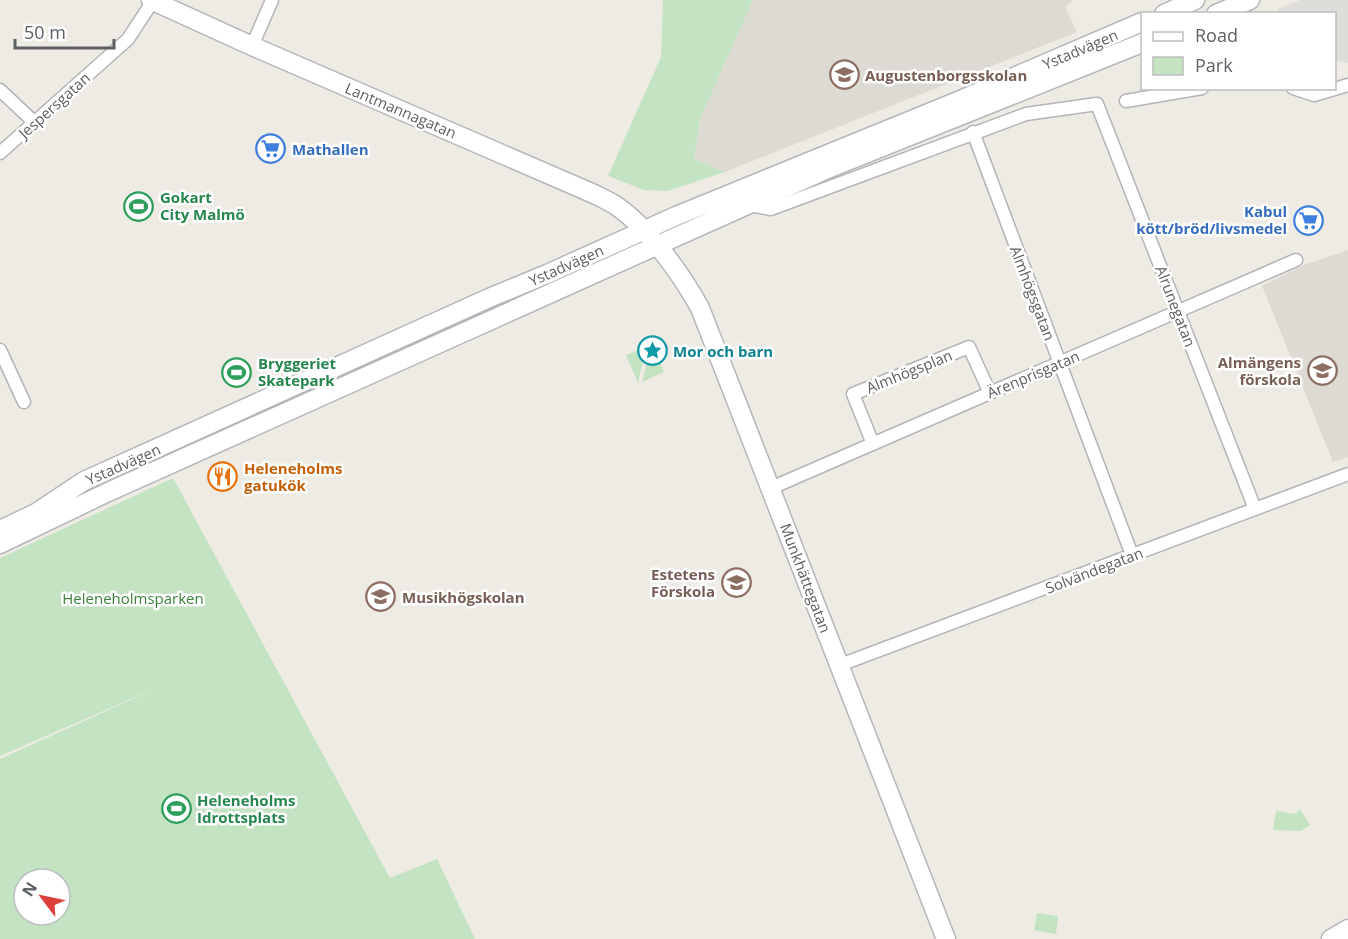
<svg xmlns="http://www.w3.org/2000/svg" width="1348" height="939" font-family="'Open Sans',sans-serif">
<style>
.industrial{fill:#dfddd9}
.education{fill:#dddad3}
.green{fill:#c4e3c3;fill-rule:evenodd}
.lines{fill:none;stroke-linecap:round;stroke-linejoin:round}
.street-casing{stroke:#b2b5b8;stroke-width:15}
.secondary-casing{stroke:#b3b7bb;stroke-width:21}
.street{stroke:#fff;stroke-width:12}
.secondary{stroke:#fff;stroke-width:18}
.labels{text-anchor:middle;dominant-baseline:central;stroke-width:5;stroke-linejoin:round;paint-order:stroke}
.street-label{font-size:15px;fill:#5c6064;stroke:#fff}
.education-label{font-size:15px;font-weight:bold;fill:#785e54;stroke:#fff;text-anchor:start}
.shop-label{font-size:15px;font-weight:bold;fill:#366cbe;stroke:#fff;text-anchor:start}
.leisure-label{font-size:15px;font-weight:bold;fill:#27864d;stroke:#fff;text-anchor:start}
.culture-label{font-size:15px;font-weight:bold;fill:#0d838f;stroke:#fff;text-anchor:start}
.food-label{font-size:15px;font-weight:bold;fill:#c56008;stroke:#fff;text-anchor:start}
.park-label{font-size:15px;fill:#3c833c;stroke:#fff}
</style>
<rect width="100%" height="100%" fill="#eeebe4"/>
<!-- industrial -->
<path class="industrial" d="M 1300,0 L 1348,0 L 1348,63 L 1335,61 L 1334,14 L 1280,13 L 1278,9 Z"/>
<!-- education -->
<path class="education" d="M 753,0 L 1073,0 L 1065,7 L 1077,32 L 725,172 L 694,159 L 700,119 Z
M 1348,250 L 1348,457 L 1333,462 L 1262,286 L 1304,265 Z"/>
<!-- green -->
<path class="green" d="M 663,0 L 753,0 L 700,119 L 694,159 L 725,172 L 668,191 L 644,190 L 608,176 L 661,57 Z
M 652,343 L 664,372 L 642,382 Z
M 646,347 L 638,383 L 626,355 Z
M 173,478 L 390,878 L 437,859 L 475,939 L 0,939 L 0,759 L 168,683 L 0,756 L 0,558 ZM 24,879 L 60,879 L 60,915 L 24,915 Z
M 1300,809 L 1310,825 L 1301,831 L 1273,830 L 1276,811 L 1295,814 Z
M 1037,913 L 1058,916 L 1056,934 L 1034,930 Z"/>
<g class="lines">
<defs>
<path id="street" d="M 252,46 L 272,0
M 1293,88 L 1314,95 L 1348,85
M 0,90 L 34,122
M 1126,101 L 1202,88
M 973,132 L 1132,555
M 0,153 L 128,39 L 153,1
M 749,205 L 771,209 L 1026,114 L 1097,104 L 1255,509
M 0,350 L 24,402
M 873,444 L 853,394 L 969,347 L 990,393
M 771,488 L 1296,260
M 840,665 L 1348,474"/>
<path id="secondary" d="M 151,0 L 252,46 L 594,194 C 602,198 611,202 618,207 C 649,229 682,275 700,308 L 946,939
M 1164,14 L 1195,0
M 1216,14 L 1250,0
M 0,530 L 36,513 L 84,481 L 489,298 L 547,274 L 676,216 L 958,101 L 1142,22
M 0,544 L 106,493 L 825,170 L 1142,43
M 1331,939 L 1348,929"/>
</defs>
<!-- street casing -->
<use href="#street" class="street-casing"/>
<!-- secondary casing -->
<use href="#secondary" class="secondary-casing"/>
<!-- street -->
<use href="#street" class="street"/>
<!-- secondary -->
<use href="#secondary" class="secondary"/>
</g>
<!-- icons -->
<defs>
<symbol id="school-ring" viewBox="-11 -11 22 22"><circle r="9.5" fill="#fff" stroke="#8d6e63" stroke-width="1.5"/><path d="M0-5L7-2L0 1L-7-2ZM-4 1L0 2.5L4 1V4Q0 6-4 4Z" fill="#8d6e63"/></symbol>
<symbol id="supermarket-ring" viewBox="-11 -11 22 22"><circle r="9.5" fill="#fff" stroke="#3f7fe0" stroke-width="1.5"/><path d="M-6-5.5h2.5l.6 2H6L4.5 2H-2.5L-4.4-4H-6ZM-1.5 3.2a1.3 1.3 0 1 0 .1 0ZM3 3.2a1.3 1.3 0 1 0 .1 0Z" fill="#3f7fe0"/></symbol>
<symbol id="stadium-ring" viewBox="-11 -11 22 22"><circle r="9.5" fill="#fff" stroke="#2e9e5b" stroke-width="1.5"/><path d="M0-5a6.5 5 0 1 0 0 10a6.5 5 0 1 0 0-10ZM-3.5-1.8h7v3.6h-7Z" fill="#2e9e5b"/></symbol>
<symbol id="sight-ring" viewBox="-11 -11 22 22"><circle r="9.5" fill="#fff" stroke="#0f9aa8" stroke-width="1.5"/><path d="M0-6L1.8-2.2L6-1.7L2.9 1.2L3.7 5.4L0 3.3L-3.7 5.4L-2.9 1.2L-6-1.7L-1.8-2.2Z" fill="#0f9aa8"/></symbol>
<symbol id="restaurant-ring" viewBox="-11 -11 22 22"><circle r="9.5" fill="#fff" stroke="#e8710a" stroke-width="1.5"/><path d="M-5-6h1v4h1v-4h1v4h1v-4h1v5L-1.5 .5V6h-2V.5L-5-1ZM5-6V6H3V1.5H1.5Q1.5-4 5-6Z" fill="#e8710a"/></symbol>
<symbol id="university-ring" viewBox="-11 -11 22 22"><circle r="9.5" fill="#fff" stroke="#8d6e63" stroke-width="1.5"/><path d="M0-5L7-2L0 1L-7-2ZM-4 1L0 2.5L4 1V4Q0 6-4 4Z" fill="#8d6e63"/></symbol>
</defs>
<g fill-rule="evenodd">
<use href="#school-ring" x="828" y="58" width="33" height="33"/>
<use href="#supermarket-ring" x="254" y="132" width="33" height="33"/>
<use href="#stadium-ring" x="122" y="190" width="33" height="33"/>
<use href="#supermarket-ring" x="1292" y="204" width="33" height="33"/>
<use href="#sight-ring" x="636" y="334" width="33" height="33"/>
<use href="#school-ring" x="1306" y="354" width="33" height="33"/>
<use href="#stadium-ring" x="220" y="356" width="33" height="33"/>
<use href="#restaurant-ring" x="206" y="460" width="33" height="33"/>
<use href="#school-ring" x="720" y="566" width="33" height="33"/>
<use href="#university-ring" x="364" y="580" width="33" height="33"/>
<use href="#stadium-ring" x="160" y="792" width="33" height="33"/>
</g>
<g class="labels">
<!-- street labels -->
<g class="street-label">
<text transform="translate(1080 49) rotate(-23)">Ystadvägen</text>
<text transform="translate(54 105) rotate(-42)">Jespersgatan</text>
<text transform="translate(401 110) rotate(23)">Lantmannagatan</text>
<text transform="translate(566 265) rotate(-24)">Ystadvägen</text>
<text transform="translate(1033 293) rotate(69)">Almhögsgatan</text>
<text transform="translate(1176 306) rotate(69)">Alrunegatan</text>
<text transform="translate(909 371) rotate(-22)">Almhögsplan</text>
<text transform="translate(1033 374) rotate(-23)">Ärenprisgatan</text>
<text transform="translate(123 464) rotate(-24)">Ystadvägen</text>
<text transform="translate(1094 570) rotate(-21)">Solvändegatan</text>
<text transform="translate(806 578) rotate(69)">Munkhättegatan</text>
</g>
<!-- education labels -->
<g class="education-label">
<text x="865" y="75">Augustenborgsskolan</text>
<text x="1301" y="362" text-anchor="end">Almängens<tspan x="1301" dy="17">förskola</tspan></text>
<text x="715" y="574" text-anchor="end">Estetens<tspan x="715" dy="17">Förskola</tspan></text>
<text x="402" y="597">Musikhögskolan</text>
</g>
<!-- shop labels -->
<g class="shop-label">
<text x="292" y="149">Mathallen</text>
<text x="1287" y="211" text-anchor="end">Kabul<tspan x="1287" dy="17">kött/bröd/livsmedel</tspan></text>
</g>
<!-- leisure labels -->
<g class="leisure-label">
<text x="160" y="197">Gokart<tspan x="160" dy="17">City Malmö</tspan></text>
<text x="258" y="363">Bryggeriet<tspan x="258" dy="17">Skatepark</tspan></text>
<text x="197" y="800">Heleneholms<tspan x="197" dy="17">Idrottsplats</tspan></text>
</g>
<!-- culture labels -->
<g class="culture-label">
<text x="673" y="351">Mor och barn</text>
</g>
<!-- food labels -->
<g class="food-label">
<text x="244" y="468">Heleneholms<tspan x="244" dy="17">gatukök</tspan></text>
</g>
<!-- park labels -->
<g class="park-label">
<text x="133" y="598">Heleneholmsparken</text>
</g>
</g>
<!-- legend -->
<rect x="1141" y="12" width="195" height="78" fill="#ffffff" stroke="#bebfc1" stroke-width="1.5"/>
<rect x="1153" y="32" width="30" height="9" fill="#ffffff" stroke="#bebfc1" stroke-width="1.5"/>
<text x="1195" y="42" font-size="18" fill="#5c6064">Road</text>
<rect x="1153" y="57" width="30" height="18" fill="#c4e3c3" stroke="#bebfc1" stroke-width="1.5"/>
<text x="1195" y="72" font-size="18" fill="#5c6064">Park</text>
<!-- north arrow -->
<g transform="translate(42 897) rotate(302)"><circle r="28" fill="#ffffff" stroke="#bebfc1" stroke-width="1.5"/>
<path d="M0-4.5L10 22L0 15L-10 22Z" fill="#dc423c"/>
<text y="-9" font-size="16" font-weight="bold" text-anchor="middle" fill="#5c6064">N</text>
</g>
<!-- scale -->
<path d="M15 39v9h99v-9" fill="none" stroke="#5c6064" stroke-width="3"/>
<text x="24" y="39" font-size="18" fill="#5c6064" stroke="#ffffff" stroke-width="4.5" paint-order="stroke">50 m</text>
</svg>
